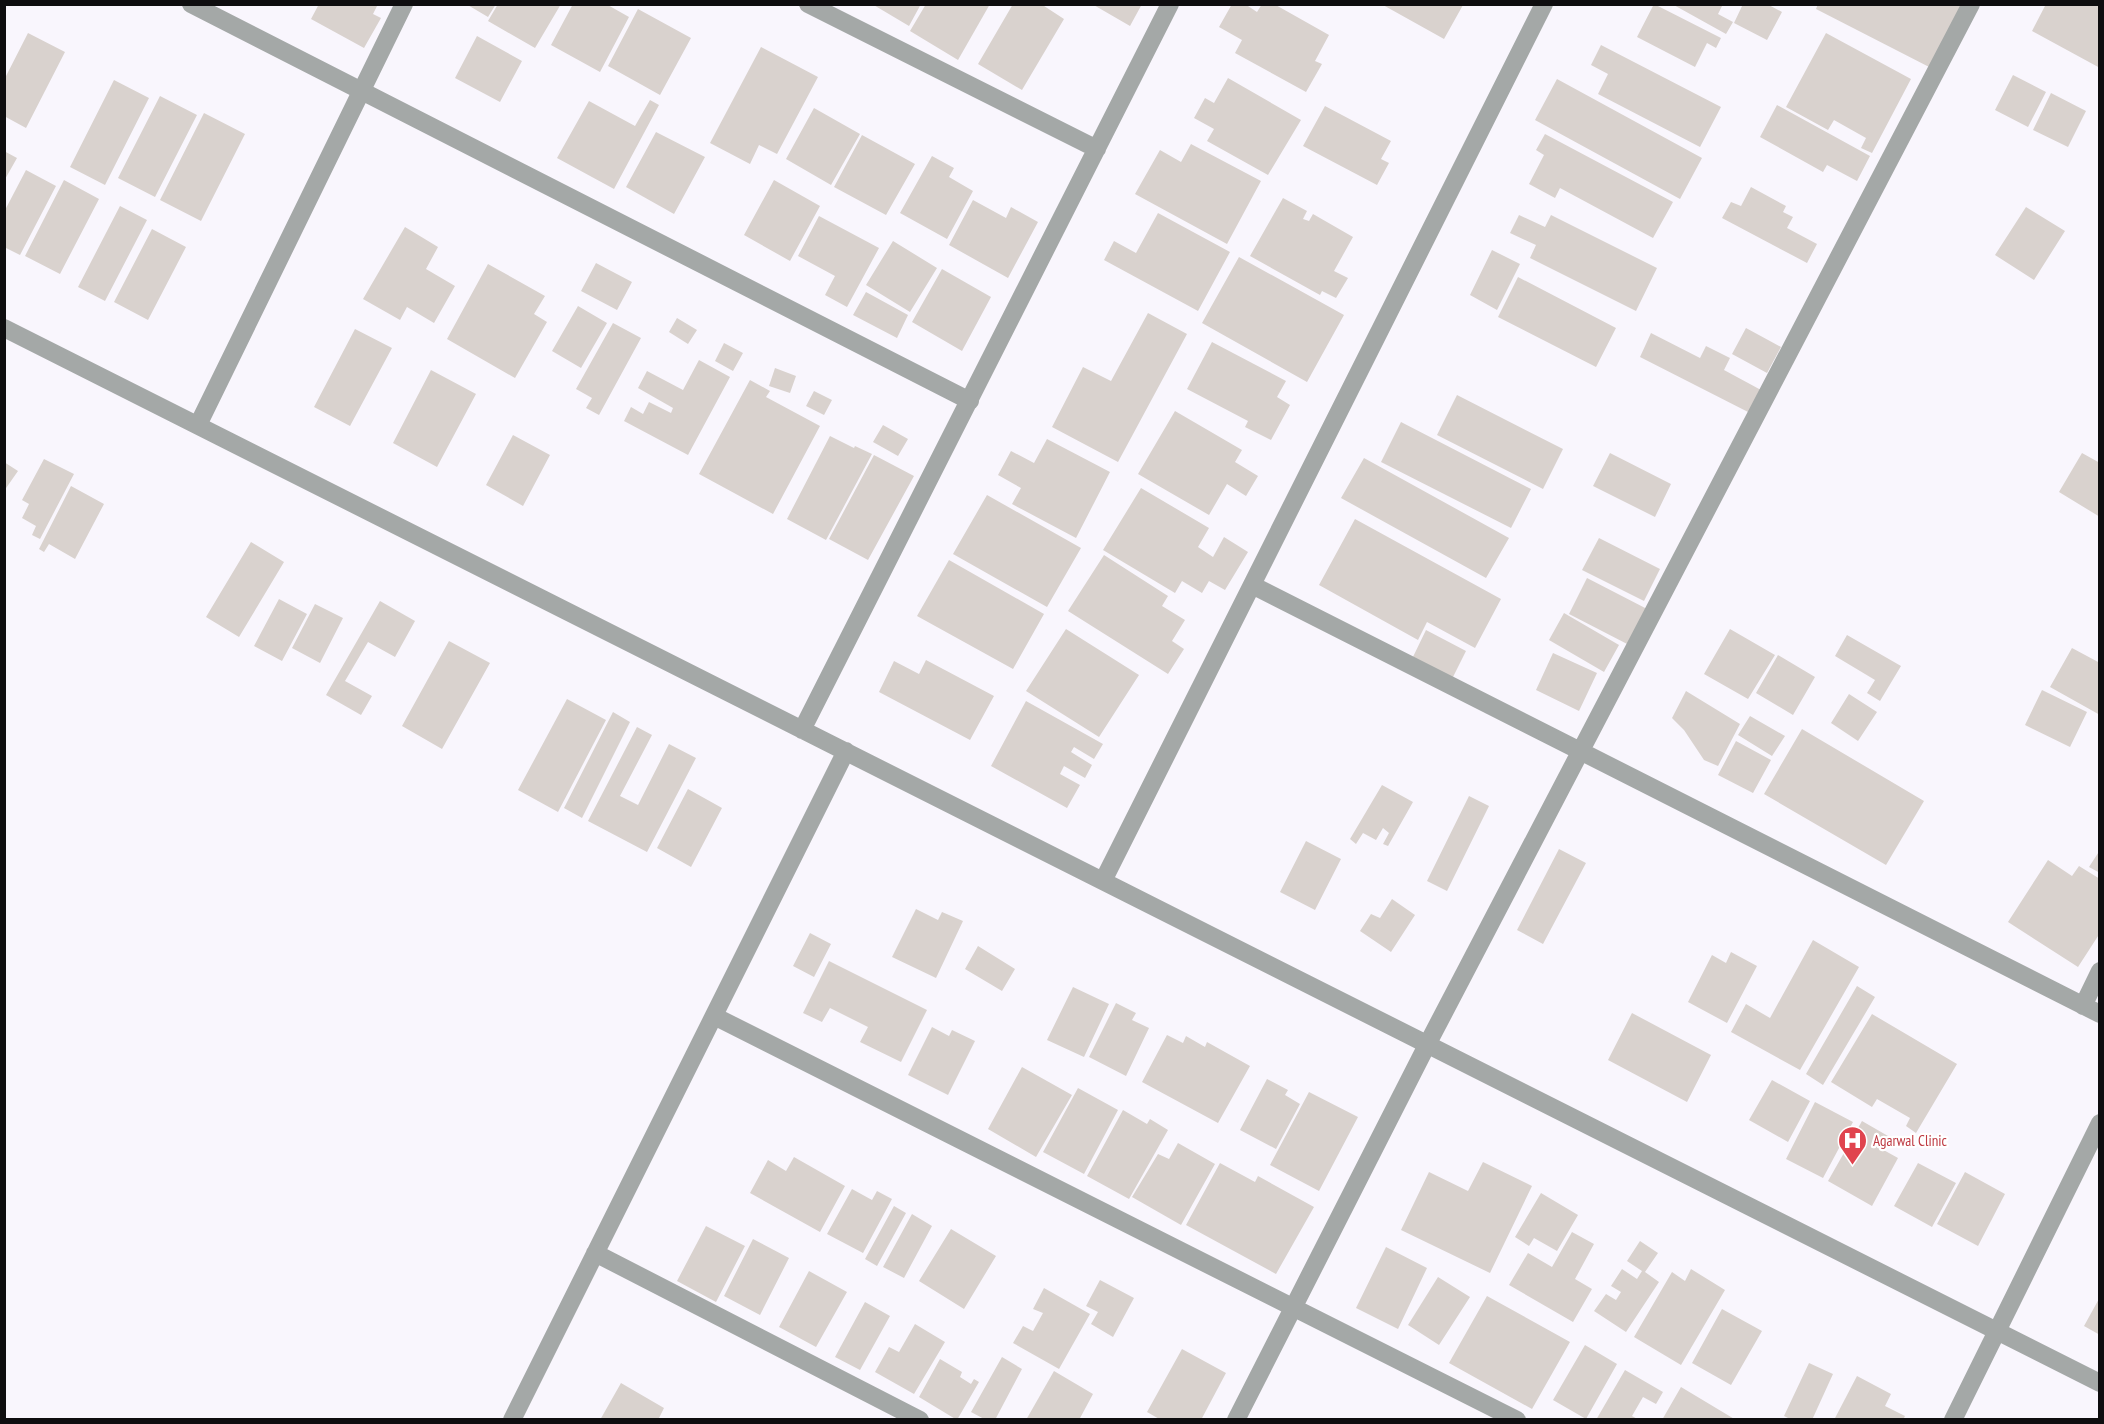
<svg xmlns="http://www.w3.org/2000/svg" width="2104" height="1424" font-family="'PT Sans Narrow',sans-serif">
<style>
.building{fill:#d9d2ce}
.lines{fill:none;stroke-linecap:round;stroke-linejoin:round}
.minor{stroke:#a4a8a7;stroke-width:18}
.labels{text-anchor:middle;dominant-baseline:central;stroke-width:4.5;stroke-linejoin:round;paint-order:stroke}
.health-label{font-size:15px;fill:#be3a42;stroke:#fff;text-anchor:start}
</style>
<rect width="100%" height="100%" fill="#f9f6fd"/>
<!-- building -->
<path class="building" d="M 319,4 L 378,4 L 373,14 L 381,18 L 364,48 L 311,19 Z
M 466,4 L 496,4 L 488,17 Z
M 498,4 L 561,4 L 535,48 L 488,21 Z
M 573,4 L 606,4 L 629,17 L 600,72 L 551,45 Z
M 872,4 L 921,4 L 909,26 Z
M 926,4 L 990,4 L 958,60 L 910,31 Z
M 1013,4 L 1041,4 L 1064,19 L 1022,90 L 978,64 Z
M 1092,4 L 1142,4 L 1130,26 Z
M 1232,4 L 1245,4 L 1257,12 L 1262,4 L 1274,4 L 1329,35 L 1315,61 L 1322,64 L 1306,92 L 1235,53 L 1242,40 L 1219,27 Z
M 1654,4 L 1721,38 L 1716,48 L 1707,43 L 1695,67 L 1637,37 Z
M 1672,4 L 1723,4 L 1718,14 L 1733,22 L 1726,34 Z
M 1743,4 L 1767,4 L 1782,12 L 1767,40 L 1734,23 Z
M 1818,4 L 1968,4 L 1935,70 L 1816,9 Z
M 2046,4 L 2100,4 L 2100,68 L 2032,31 Z
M 1383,5 L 1463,5 L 1444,39 Z
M 638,9 L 691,38 L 660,95 L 608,66 Z
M 28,33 L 65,52 L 26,128 L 4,116 L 4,80 Z
M 1826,33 L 1911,79 L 1872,153 L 1861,148 L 1866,138 L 1834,120 L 1828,130 L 1786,107 Z
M 477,36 L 522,61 L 500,102 L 455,78 Z
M 1601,45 L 1721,107 L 1700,147 L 1598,94 L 1608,74 L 1591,65 Z
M 761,47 L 818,77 L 777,154 L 759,145 L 750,164 L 710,143 Z
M 2013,75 L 2046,92 L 2028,127 L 1995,110 Z
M 1228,78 L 1301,120 L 1268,175 L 1207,141 L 1214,129 L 1194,118 L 1205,98 L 1214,103 Z
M 1557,79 L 1702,158 L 1680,199 L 1535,120 Z
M 114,80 L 149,98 L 105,185 L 70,167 Z
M 2051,93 L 2086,111 L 2068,147 L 2033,130 Z
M 160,96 L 197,115 L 155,197 L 118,178 Z
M 650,100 L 659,105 L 614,189 L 557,158 L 589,101 L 635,126 Z
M 1777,105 L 1870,156 L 1857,181 L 1827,165 L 1823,172 L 1760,137 Z
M 1325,106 L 1391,141 L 1381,159 L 1389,163 L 1377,185 L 1303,146 Z
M 814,108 L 860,134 L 831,185 L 786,159 Z
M 204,113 L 245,134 L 201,221 L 160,200 Z
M 656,132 L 705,157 L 674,214 L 626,187 Z
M 1545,134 L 1673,202 L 1653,238 L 1560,188 L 1555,198 L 1529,184 L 1544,155 L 1536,150 Z
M 862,135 L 915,164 L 886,215 L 834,187 Z
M 1191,144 L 1261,181 L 1227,244 L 1135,194 L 1160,150 L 1181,162 Z
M 4,151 L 17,158 L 4,181 Z
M 932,156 L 954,168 L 949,177 L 973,191 L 947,239 L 900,213 Z
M 26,170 L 56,186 L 20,255 L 4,247 L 4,212 Z
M 64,180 L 99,199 L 60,274 L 25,256 Z
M 774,180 L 820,206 L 790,261 L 744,235 Z
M 1751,187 L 1786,206 L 1783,212 L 1793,217 L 1787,228 L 1817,244 L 1807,263 L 1722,218 L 1731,202 L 1741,206 Z
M 1283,198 L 1307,211 L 1303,219 L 1309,221 L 1313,214 L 1353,237 L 1334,271 L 1348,278 L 1336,298 L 1322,291 L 1320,295 L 1250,256 Z
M 973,200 L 1006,218 L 1011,207 L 1038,222 L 1008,278 L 949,245 Z
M 120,206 L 147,220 L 105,301 L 78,287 Z
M 2026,207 L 2065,231 L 2034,280 L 1995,255 Z
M 1158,213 L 1230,252 L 1198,311 L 1104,260 L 1114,241 L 1136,253 Z
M 1519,215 L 1545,227 L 1551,215 L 1657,268 L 1636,311 L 1530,258 L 1536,245 L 1510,233 Z
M 819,216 L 879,248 L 847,307 L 825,295 L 835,276 L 798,256 Z
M 405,227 L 438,247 L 426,269 L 455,286 L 434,323 L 407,307 L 400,320 L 363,299 Z
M 152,229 L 186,247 L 148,320 L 114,302 Z
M 893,241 L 937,268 L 910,312 L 866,285 Z
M 1492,250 L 1520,264 L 1497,310 L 1470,295 Z
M 1239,257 L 1344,315 L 1307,382 L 1202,323 Z
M 596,263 L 632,282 L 617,310 L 581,291 Z
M 488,264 L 545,296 L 534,314 L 547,322 L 515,378 L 447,339 Z
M 942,269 L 991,297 L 962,351 L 912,322 Z
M 1518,277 L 1616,328 L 1596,367 L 1498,317 Z
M 866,292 L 908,315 L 897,338 L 853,315 Z
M 578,306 L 607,323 L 581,368 L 552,351 Z
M 1148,313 L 1187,334 L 1118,462 L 1052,427 L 1083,367 L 1111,381 Z
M 677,318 L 697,330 L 688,344 L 669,332 Z
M 613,323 L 641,338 L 599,415 L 586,408 L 592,398 L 576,389 Z
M 1746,328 L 1781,347 L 1767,373 L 1732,354 Z
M 355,329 L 392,348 L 350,426 L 314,407 Z
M 1651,333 L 1700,358 L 1706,346 L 1730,358 L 1724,370 L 1761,390 L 1750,413 L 1640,357 Z
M 1212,342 L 1286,381 L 1277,397 L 1290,405 L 1271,440 L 1245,427 L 1248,421 L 1187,389 Z
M 724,343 L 743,353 L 733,371 L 715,361 Z
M 699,360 L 730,377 L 688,455 L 624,421 L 631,407 L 643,414 L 649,402 L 671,413 L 673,408 L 638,388 L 647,371 L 683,390 Z
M 775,368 L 796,376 L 790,393 L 769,386 Z
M 431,370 L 476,394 L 437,467 L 393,443 Z
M 750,380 L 770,391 L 766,397 L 820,426 L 773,514 L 699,474 Z
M 814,391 L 832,400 L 824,415 L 806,406 Z
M 1457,395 L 1563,449 L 1543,489 L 1437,435 Z
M 1175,411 L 1242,450 L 1235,462 L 1258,476 L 1246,496 L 1227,484 L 1209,515 L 1138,474 Z
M 1401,422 L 1531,489 L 1511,528 L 1381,462 Z
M 883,425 L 908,439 L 898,456 L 873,442 Z
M 513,435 L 550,455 L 523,506 L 486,485 Z
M 830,436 L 854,448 L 855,446 L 872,454 L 826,540 L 787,519 Z
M 1047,439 L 1110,472 L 1076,538 L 1012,504 L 1021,488 L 998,475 L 1011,451 L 1034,463 Z
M 1610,453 L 1671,484 L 1655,517 L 1593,486 Z
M 2082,453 L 2100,463 L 2100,517 L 2059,492 Z
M 874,455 L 914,476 L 868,560 L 829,539 Z
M 1364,458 L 1509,538 L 1486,578 L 1341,498 Z
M 44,459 L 74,474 L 40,539 L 32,535 L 36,526 L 22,518 L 29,504 L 22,500 Z
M 4,462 L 18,471 L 4,491 Z
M 71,486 L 104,504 L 75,559 L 49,544 L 44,552 L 39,549 Z
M 1141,488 L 1209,528 L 1198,547 L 1213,557 L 1224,537 L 1248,552 L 1225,590 L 1209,581 L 1202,593 L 1182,581 L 1175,593 L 1103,550 Z
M 987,495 L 1081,548 L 1047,607 L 953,554 Z
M 1355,519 L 1501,599 L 1475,648 L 1427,622 L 1418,640 L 1319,585 Z
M 1599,538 L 1660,569 L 1644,601 L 1582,570 Z
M 251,542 L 284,562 L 239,637 L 206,617 Z
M 1104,555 L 1168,596 L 1162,606 L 1185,620 L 1172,641 L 1184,649 L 1168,674 L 1068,611 Z
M 949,560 L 1044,614 L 1013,669 L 917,616 Z
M 1587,578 L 1649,610 L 1631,646 L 1569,614 Z
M 279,599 L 307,614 L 282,661 L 254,646 Z
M 380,601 L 415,621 L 395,657 L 368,642 L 345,681 L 372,696 L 361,715 L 326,695 Z
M 315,604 L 343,618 L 320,663 L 292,648 Z
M 1564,613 L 1619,645 L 1604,672 L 1549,640 Z
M 1066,629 L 1139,675 L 1099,737 L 1026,691 Z
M 1730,629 L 1775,655 L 1748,699 L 1704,674 Z
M 1426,630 L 1466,651 L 1451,681 L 1411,661 Z
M 1847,635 L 1901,666 L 1880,701 L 1867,693 L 1875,680 L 1835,656 Z
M 449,641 L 490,663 L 442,749 L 402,726 Z
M 2072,648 L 2100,663 L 2100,715 L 2050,687 Z
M 1553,653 L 1597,673 L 1579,711 L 1536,690 Z
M 1778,655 L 1815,677 L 1793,715 L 1756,693 Z
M 926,660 L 994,696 L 970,740 L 879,692 L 894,661 L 919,674 Z
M 2042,690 L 2087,712 L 2070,747 L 2025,725 Z
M 1686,691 L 1740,724 L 1718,766 L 1704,760 L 1684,730 L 1672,718 Z
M 1849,694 L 1877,712 L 1858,741 L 1831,723 Z
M 567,699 L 606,720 L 558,812 L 518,790 Z
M 1026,701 L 1103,744 L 1094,759 L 1074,747 L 1071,752 L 1092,765 L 1085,778 L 1064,766 L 1060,774 L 1080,785 L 1067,808 L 991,766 Z
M 613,712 L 630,722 L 582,818 L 564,808 Z
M 1750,716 L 1785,736 L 1772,756 L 1738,735 Z
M 637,727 L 652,735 L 620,796 L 638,805 L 669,744 L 696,758 L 647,852 L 588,821 Z
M 1802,729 L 1924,801 L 1886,865 L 1764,794 Z
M 1736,741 L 1771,760 L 1753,793 L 1718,775 Z
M 1382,785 L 1413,802 L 1388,846 L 1383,844 L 1389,833 L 1383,828 L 1376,840 L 1363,833 L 1356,844 L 1350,839 Z
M 688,789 L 722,808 L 691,867 L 657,848 Z
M 1469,796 L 1489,806 L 1447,891 L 1427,881 Z
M 1306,841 L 1341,859 L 1315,910 L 1280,892 Z
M 1559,849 L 1586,863 L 1543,944 L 1517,930 Z
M 2100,850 L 2100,873 L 2089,867 Z
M 2048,860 L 2072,876 L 2079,866 L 2100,879 L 2100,933 L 2078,967 L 2008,922 Z
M 1392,899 L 1415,915 L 1391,952 L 1360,931 L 1371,914 L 1380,918 Z
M 916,909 L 938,920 L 942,912 L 963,921 L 936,978 L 892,957 Z
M 810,933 L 831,944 L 814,977 L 793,966 Z
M 1813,940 L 1859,967 L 1800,1070 L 1731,1032 L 1746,1004 L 1770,1018 Z
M 978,946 L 1015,969 L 1002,991 L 965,969 Z
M 1731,952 L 1757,966 L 1727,1023 L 1688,1002 L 1712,955 L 1726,963 Z
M 829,961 L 927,1010 L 901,1062 L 860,1042 L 868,1027 L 830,1008 L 822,1022 L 803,1013 Z
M 1857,986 L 1875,997 L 1823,1085 L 1806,1074 Z
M 1073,987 L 1109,1004 L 1084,1057 L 1047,1040 Z
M 1116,1003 L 1136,1013 L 1132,1020 L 1149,1028 L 1126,1076 L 1089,1057 Z
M 1632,1013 L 1711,1055 L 1687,1102 L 1608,1060 Z
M 1872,1014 L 1957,1064 L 1916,1133 L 1906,1126 L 1910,1118 L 1877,1099 L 1872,1107 L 1831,1082 Z
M 932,1027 L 949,1036 L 952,1030 L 975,1041 L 948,1095 L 908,1075 Z
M 1167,1035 L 1183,1043 L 1186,1036 L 1205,1047 L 1207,1042 L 1250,1066 L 1218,1123 L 1142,1082 Z
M 1022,1067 L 1072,1095 L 1036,1157 L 988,1129 Z
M 1267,1079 L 1288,1090 L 1285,1095 L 1300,1104 L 1276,1149 L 1240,1130 Z
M 1772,1080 L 1810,1101 L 1788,1142 L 1749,1120 Z
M 1078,1088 L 1118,1110 L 1084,1174 L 1043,1152 Z
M 1309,1092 L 1358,1117 L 1319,1191 L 1270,1165 Z
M 1815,1102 L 1853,1122 L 1823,1178 L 1786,1159 Z
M 1123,1110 L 1147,1124 L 1150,1119 L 1168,1130 L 1129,1199 L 1087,1176 Z
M 1862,1121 L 1888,1136 L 1880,1148 L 1898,1158 L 1872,1206 L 1828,1181 Z
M 1178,1143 L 1215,1164 L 1181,1225 L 1132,1197 L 1158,1154 L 1169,1159 Z
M 794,1157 L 845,1186 L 820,1232 L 750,1193 L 768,1160 L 786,1171 Z
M 1483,1162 L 1532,1186 L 1490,1273 L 1401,1230 L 1429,1172 L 1468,1191 Z
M 1220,1163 L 1255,1182 L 1258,1176 L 1314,1207 L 1276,1274 L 1186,1225 Z
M 1918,1163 L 1956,1183 L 1932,1227 L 1894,1206 Z
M 1965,1172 L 2005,1194 L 1978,1246 L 1937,1224 Z
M 852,1189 L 872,1200 L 877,1191 L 892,1199 L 863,1253 L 827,1234 Z
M 1541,1193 L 1578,1215 L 1557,1251 L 1534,1238 L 1529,1246 L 1515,1237 Z
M 894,1206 L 906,1213 L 877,1266 L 865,1259 Z
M 912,1214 L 932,1226 L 904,1278 L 883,1267 Z
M 706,1226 L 745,1246 L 716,1302 L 677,1281 Z
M 951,1229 L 996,1256 L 964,1309 L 919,1281 Z
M 1572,1232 L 1594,1244 L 1575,1279 L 1592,1289 L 1573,1322 L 1509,1285 L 1528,1253 L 1552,1267 Z
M 753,1239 L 789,1258 L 760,1315 L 724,1296 Z
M 1640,1241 L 1658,1253 L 1645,1272 L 1659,1282 L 1626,1332 L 1594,1311 L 1606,1294 L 1616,1300 L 1621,1292 L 1611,1286 L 1622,1269 L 1637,1279 L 1642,1271 L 1627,1261 Z
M 1386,1247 L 1427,1268 L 1398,1329 L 1356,1308 Z
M 1691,1269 L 1725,1290 L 1681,1365 L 1634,1337 L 1672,1272 L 1685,1281 Z
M 809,1271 L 847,1292 L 816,1347 L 779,1327 Z
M 1438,1277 L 1470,1297 L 1439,1345 L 1408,1325 Z
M 1100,1280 L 1134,1298 L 1113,1337 L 1091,1324 L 1098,1312 L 1086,1306 Z
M 1044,1288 L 1090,1314 L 1059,1369 L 1013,1343 L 1023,1326 L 1033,1331 L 1043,1313 L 1033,1309 Z
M 1487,1296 L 1570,1342 L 1532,1409 L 1449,1363 Z
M 2100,1297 L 2100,1335 L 2084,1326 Z
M 865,1302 L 890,1316 L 860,1370 L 835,1357 Z
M 1722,1309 L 1762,1331 L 1731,1385 L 1692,1363 Z
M 915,1324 L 945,1342 L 914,1394 L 875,1372 L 889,1347 L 899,1352 Z
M 1585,1345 L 1617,1364 L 1586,1419 L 1553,1400 Z
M 1182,1349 L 1226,1373 L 1201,1420 L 1161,1420 L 1147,1412 Z
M 1002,1357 L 1022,1369 L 995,1420 L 986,1420 L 971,1412 Z
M 940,1359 L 962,1372 L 960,1377 L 971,1384 L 974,1379 L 979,1382 L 957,1420 L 919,1397 Z
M 1809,1363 L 1833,1374 L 1812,1420 L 1792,1420 L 1784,1416 Z
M 1625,1370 L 1663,1392 L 1656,1404 L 1643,1397 L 1632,1416 L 1639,1420 L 1596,1420 Z
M 1054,1371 L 1093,1394 L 1079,1420 L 1026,1420 Z
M 1857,1376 L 1891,1394 L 1885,1406 L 1905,1416 L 1903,1420 L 1834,1420 Z
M 621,1383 L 664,1408 L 658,1420 L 600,1420 Z
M 1681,1387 L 1736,1420 L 1662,1420 Z"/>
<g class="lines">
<!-- minor -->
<path class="minor" d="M 191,4 L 970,401
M 808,4 L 1097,149
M 4,328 L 2100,1383
M 198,425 L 404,4
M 1252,585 L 2100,1014
M 802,730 L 1170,4
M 1103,881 L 1544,4
M 2083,1006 L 2100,971
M 714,1016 L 1517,1420
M 595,1253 L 920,1420
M 512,1420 L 846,751
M 1236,1420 L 1427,1045 L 1971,4
M 1953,1420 L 2100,1123"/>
</g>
<!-- icons -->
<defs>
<symbol id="hospital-pin" viewBox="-11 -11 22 30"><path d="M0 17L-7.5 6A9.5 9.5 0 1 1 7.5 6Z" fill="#e0444e" stroke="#fff"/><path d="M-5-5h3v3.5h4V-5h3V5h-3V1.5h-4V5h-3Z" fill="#fff"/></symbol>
</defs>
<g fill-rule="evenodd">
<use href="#hospital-pin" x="1836" y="1124" width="33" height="45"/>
</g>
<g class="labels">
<!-- health labels -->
<g class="health-label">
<text x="1873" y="1140">Agarwal Clinic</text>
</g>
</g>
<!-- border -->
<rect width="2104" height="1424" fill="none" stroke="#0e0d0f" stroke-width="12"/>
</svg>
